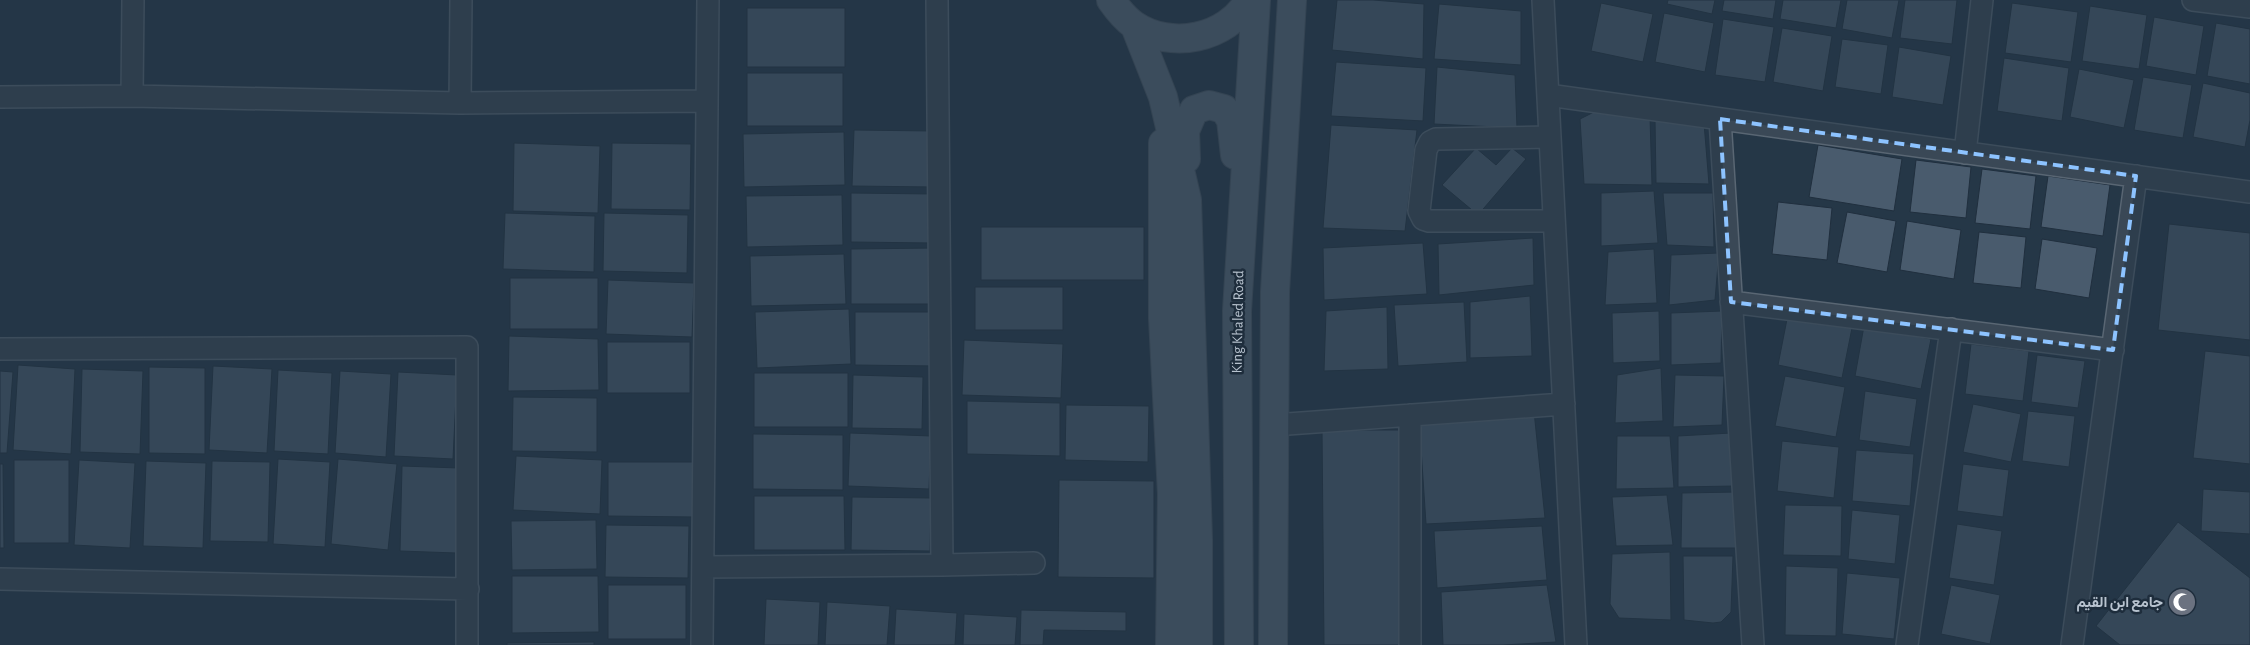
<svg xmlns="http://www.w3.org/2000/svg" width="2250" height="645" font-family="'Alegreya Sans',Vazirmatn,sans-serif">
<style>
.building{fill:#495b6d;stroke:#202f3e}
.lines{fill:none;stroke-linecap:round;stroke-linejoin:round}
.minor-casing{stroke:#596673;stroke-width:24}
.major-casing{stroke:#475462;stroke-width:30}
.minor{stroke:#3a4856;stroke-width:21}
.major{stroke:#586776;stroke-width:28}
.marked{fill:none;stroke:#8dc3ff;stroke-width:4;stroke-dasharray:10 6;stroke-linejoin:round}
.labels{text-anchor:middle;dominant-baseline:central;stroke-width:5;stroke-linejoin:round;paint-order:stroke}
.street-label{font-size:15px;fill:#b8c3cf;stroke:#1e2d3c}
.poi-label{font-size:15px;font-weight:bold;fill:#b8c3cf;stroke:#1e2d3c;text-anchor:end}
</style>
<rect width="100%" height="100%" fill="#253747"/>
<!-- building -->
<path class="building" d="M 1337,0 L 1373,0 L 1424,4 L 1423,59 L 1332,50 Z
M 1668,0 L 1715,0 L 1712,14 L 1667,4 Z
M 1724,0 L 1776,0 L 1773,19 L 1722,11 Z
M 1783,0 L 1841,0 L 1836,28 L 1780,19 Z
M 1847,0 L 1899,0 L 1892,38 L 1842,29 Z
M 1905,0 L 1957,0 L 1952,44 L 1900,38 Z
M 1601,3 L 1653,14 L 1643,62 L 1591,51 Z
M 2012,3 L 2078,12 L 2071,62 L 2005,53 Z
M 1439,4 L 1521,11 L 1521,65 L 1434,59 Z
M 2090,6 L 2147,15 L 2139,69 L 2082,61 Z
M 747,8 L 845,8 L 845,67 L 747,67 Z
M 1664,13 L 1714,23 L 1705,72 L 1655,62 Z
M 2154,17 L 2204,26 L 2196,75 L 2146,66 Z
M 1723,19 L 1774,27 L 1765,82 L 1715,75 Z
M 2216,23 L 2250,29 L 2250,84 L 2207,76 Z
M 1782,28 L 1832,36 L 1823,91 L 1773,82 Z
M 1842,39 L 1888,45 L 1881,94 L 1835,87 Z
M 1899,47 L 1951,56 L 1943,105 L 1892,97 Z
M 2004,58 L 2069,68 L 2062,121 L 1997,111 Z
M 1336,62 L 1426,68 L 1423,121 L 1331,116 Z
M 1437,67 L 1515,75 L 1517,128 L 1434,124 Z
M 2079,69 L 2134,80 L 2124,128 L 2070,117 Z
M 747,73 L 843,73 L 843,126 L 747,126 Z
M 2143,77 L 2192,85 L 2183,138 L 2134,130 Z
M 2203,83 L 2250,93 L 2250,120 L 2245,147 L 2193,137 Z
M 1594,112 L 1650,117 L 1652,185 L 1584,184 L 1580,119 Z
M 1655,120 L 1704,123 L 1709,184 L 1656,183 Z
M 1331,125 L 1417,130 L 1405,231 L 1323,228 Z
M 854,130 L 932,131 L 933,187 L 852,186 Z
M 844,132 L 845,185 L 744,187 L 743,134 Z
M 514,143 L 600,146 L 598,213 L 513,211 Z
M 612,143 L 691,144 L 690,210 L 611,209 Z
M 1818,145 L 1902,159 L 1894,211 L 1809,197 Z
M 1476,148 L 1496,165 L 1512,148 L 1526,159 L 1478,215 L 1442,185 Z
M 1916,160 L 1971,167 L 1966,218 L 1910,212 Z
M 1982,169 L 2036,176 L 2030,229 L 1975,223 Z
M 2048,176 L 2110,185 L 2103,236 L 2041,227 Z
M 1654,191 L 1658,243 L 1601,246 L 1601,193 Z
M 851,193 L 933,194 L 932,243 L 851,242 Z
M 1663,193 L 1713,193 L 1714,247 L 1667,245 Z
M 842,195 L 843,245 L 747,247 L 746,196 Z
M 1778,202 L 1832,208 L 1827,260 L 1772,254 Z
M 1847,212 L 1896,221 L 1887,272 L 1837,263 Z
M 505,213 L 595,216 L 594,272 L 503,269 Z
M 604,213 L 688,215 L 687,273 L 603,271 Z
M 1907,221 L 1961,230 L 1954,279 L 1900,270 Z
M 2169,224 L 2250,233 L 2250,340 L 2158,330 Z
M 981,227 L 1144,227 L 1144,280 L 981,280 Z
M 1979,232 L 2026,237 L 2021,288 L 1973,283 Z
M 1533,238 L 1534,285 L 1439,295 L 1438,244 Z
M 2042,239 L 2097,248 L 2089,298 L 2035,289 Z
M 1423,243 L 1427,294 L 1324,300 L 1323,248 Z
M 934,248 L 935,304 L 851,304 L 851,249 Z
M 1654,249 L 1657,303 L 1605,305 L 1608,252 Z
M 1719,253 L 1715,300 L 1669,305 L 1671,255 Z
M 844,254 L 846,304 L 751,306 L 750,256 Z
M 510,278 L 598,278 L 598,329 L 510,329 Z
M 608,280 L 694,283 L 692,337 L 606,334 Z
M 975,287 L 1063,287 L 1063,330 L 975,330 Z
M 1530,296 L 1532,356 L 1470,358 L 1470,302 Z
M 1464,302 L 1467,362 L 1398,366 L 1394,305 Z
M 1387,307 L 1388,369 L 1324,371 L 1326,311 Z
M 849,309 L 851,364 L 757,368 L 755,312 Z
M 1659,311 L 1660,361 L 1613,363 L 1612,313 Z
M 1722,311 L 1721,363 L 1671,365 L 1671,313 Z
M 855,312 L 934,312 L 935,366 L 855,365 Z
M 1788,314 L 1852,328 L 1842,378 L 1778,365 Z
M 1864,326 L 1931,339 L 1921,389 L 1855,376 Z
M 509,336 L 598,339 L 599,390 L 508,391 Z
M 964,340 L 1063,344 L 1061,398 L 962,395 Z
M 607,342 L 690,342 L 690,393 L 607,393 Z
M 1971,344 L 2029,351 L 2023,401 L 1965,394 Z
M 2205,351 L 2250,356 L 2250,464 L 2193,458 Z
M 2037,355 L 2085,361 L 2078,408 L 2031,402 Z
M 18,365 L 75,369 L 71,454 L 13,450 Z
M 213,366 L 272,369 L 267,453 L 209,450 Z
M 149,367 L 205,368 L 205,454 L 149,453 Z
M 1661,368 L 1663,421 L 1615,423 L 1617,375 Z
M 82,369 L 143,371 L 140,454 L 80,452 Z
M 278,370 L 332,373 L 328,454 L 274,451 Z
M 0,371 L 13,372 L 7,453 L 0,453 Z
M 340,371 L 391,374 L 386,457 L 335,453 Z
M 398,372 L 457,375 L 453,459 L 394,456 Z
M 754,373 L 848,373 L 848,427 L 754,427 Z
M 853,375 L 923,377 L 922,429 L 852,428 Z
M 1675,375 L 1724,376 L 1722,425 L 1673,427 Z
M 1785,376 L 1845,387 L 1836,437 L 1775,426 Z
M 1865,391 L 1917,399 L 1910,447 L 1859,440 Z
M 513,397 L 597,398 L 597,452 L 512,451 Z
M 967,401 L 1060,403 L 1060,456 L 967,454 Z
M 1973,404 L 2021,414 L 2011,462 L 1963,452 Z
M 1066,405 L 1149,406 L 1148,462 L 1065,460 Z
M 1534,411 L 1545,518 L 1426,524 L 1419,418 Z
M 2028,411 L 2075,416 L 2069,467 L 2022,461 Z
M 1322,430 L 1399,430 L 1400,645 L 1324,645 Z
M 850,433 L 931,436 L 929,489 L 848,486 Z
M 1731,433 L 1735,486 L 1678,487 L 1678,436 Z
M 753,434 L 843,435 L 843,490 L 753,489 Z
M 1617,436 L 1670,436 L 1674,488 L 1616,489 Z
M 1782,441 L 1839,447 L 1834,498 L 1777,491 Z
M 1856,450 L 1914,454 L 1910,506 L 1852,501 Z
M 516,456 L 602,460 L 600,514 L 513,510 Z
M 278,459 L 330,462 L 325,547 L 273,544 Z
M 338,459 L 397,464 L 388,550 L 331,544 Z
M 14,460 L 69,460 L 69,543 L 14,543 Z
M 79,460 L 135,463 L 130,548 L 74,545 Z
M 146,461 L 206,463 L 203,548 L 143,546 Z
M 212,461 L 270,462 L 268,542 L 210,541 Z
M 608,462 L 694,462 L 694,517 L 608,516 Z
M 0,464 L 3,464 L 4,548 L 0,548 Z
M 1963,464 L 2009,470 L 2003,517 L 1957,511 Z
M 402,466 L 459,468 L 456,553 L 400,551 Z
M 1059,480 L 1154,481 L 1154,578 L 1058,577 Z
M 2203,489 L 2250,492 L 2250,534 L 2201,531 Z
M 1737,492 L 1739,548 L 1681,548 L 1682,493 Z
M 1667,495 L 1673,545 L 1616,546 L 1612,497 Z
M 754,496 L 844,496 L 845,550 L 754,550 Z
M 852,497 L 931,498 L 930,551 L 851,550 Z
M 1785,505 L 1842,506 L 1841,556 L 1783,555 Z
M 1852,510 L 1900,515 L 1895,564 L 1848,559 Z
M 596,520 L 597,569 L 512,570 L 511,521 Z
M 2178,522 L 2250,578 L 2250,645 L 2120,645 L 2096,626 Z
M 1957,524 L 2002,531 L 1994,585 L 1949,578 Z
M 606,525 L 689,526 L 688,578 L 605,577 Z
M 1542,526 L 1547,580 L 1437,588 L 1434,531 Z
M 1670,552 L 1671,620 L 1619,618 L 1610,604 L 1612,554 Z
M 1683,556 L 1733,556 L 1731,612 L 1721,622 L 1713,623 L 1684,620 Z
M 1786,566 L 1838,568 L 1836,636 L 1785,635 Z
M 1847,573 L 1900,578 L 1894,639 L 1842,634 Z
M 512,576 L 598,576 L 599,632 L 512,633 Z
M 608,585 L 686,585 L 686,639 L 608,639 Z
M 1547,585 L 1556,642 L 1503,645 L 1443,645 L 1441,592 Z
M 1951,585 L 2000,595 L 1990,644 L 1941,634 Z
M 766,599 L 820,602 L 818,645 L 764,645 Z
M 827,602 L 890,606 L 887,645 L 825,645 Z
M 896,609 L 957,613 L 955,645 L 894,645 Z
M 1021,610 L 1126,612 L 1126,631 L 1044,630 L 1043,645 L 1020,645 Z
M 964,614 L 1017,617 L 1015,645 L 963,645 Z
M 594,642 L 594,645 L 507,645 L 507,643 Z"/>
<g class="lines">
<defs>
<path id="minor" d="M 937,0 L 942,565 L 1034,563
M 1543,0 L 1576,645
M 2193,0 L 2250,7
M 1548,95 L 2250,192
M 132,96 L 133,0
M 0,97 L 132,96 L 460,103 L 707,101
M 460,103 L 461,0
M 1720,119 L 1753,645
M 1550,137 L 1436,139 L 1430,142 L 1426,150 L 1419,211 L 1423,219 L 1429,221 L 1554,221
M 1965,153 L 1982,0
M 1731,302 L 2113,350
M 0,349 L 467,347 L 467,645
M 1410,415 L 1410,645
M 1274,425 L 1564,404
M 703,567 L 942,565
M 0,579 L 468,589
M 702,645 L 708,0
M 1907,645 L 1951,329
M 2072,645 L 2136,176"/>
<path id="major" d="M 1111,0 C 1118,10 1124,18 1134,25 C 1171,50 1227,39 1249,0
M 1135,26 L 1163,97 L 1187,200 L 1198,540 L 1198,645
M 1163,143 L 1163,318 L 1172,494 L 1170,645
M 1186,159 L 1185,131 L 1194,110 L 1209,105 L 1224,109 L 1231,120 L 1235,155
M 1239,645 L 1237,311 L 1256,0
M 1273,645 L 1275,292 L 1292,0"/>
</defs>
<!-- minor casing -->
<use href="#minor" class="minor-casing"/>
<!-- major casing -->
<use href="#major" class="major-casing"/>
<!-- minor -->
<use href="#minor" class="minor"/>
<!-- major -->
<use href="#major" class="major"/>
</g>
<!-- marked area -->
<path d="M0 0H2250V645H0ZM 1720,119 L 2136,176 L 2113,350 L 1731,302 Z" fill="#253747" fill-opacity=".55" fill-rule="evenodd"/>
<path class="marked" d="M 1720,119 L 2136,176 L 2113,350 L 1731,302 Z"/>
<!-- icons -->
<defs>
<symbol id="mosque-disc" viewBox="-11 -11 22 22"><circle r="9.5" fill="#6b7280" stroke="#1e2d3c"/><path d="M3.5-4.9A6 6 0 1 0 3.5 4.9A5 5 0 1 1 3.5-4.9Z" fill="#fff"/></symbol>
</defs>
<g fill-rule="evenodd">
<use href="#mosque-disc" x="2166" y="586" width="32" height="32"/>
</g>
<g class="labels">
<!-- street labels -->
<g class="street-label">
<text transform="translate(1238 322) rotate(-89)">King Khaled Road</text>
</g>
<!-- poi labels -->
<g class="poi-label">
<text x="2163" y="602">جامع ابن القيم</text>
</g>
</g>
</svg>
